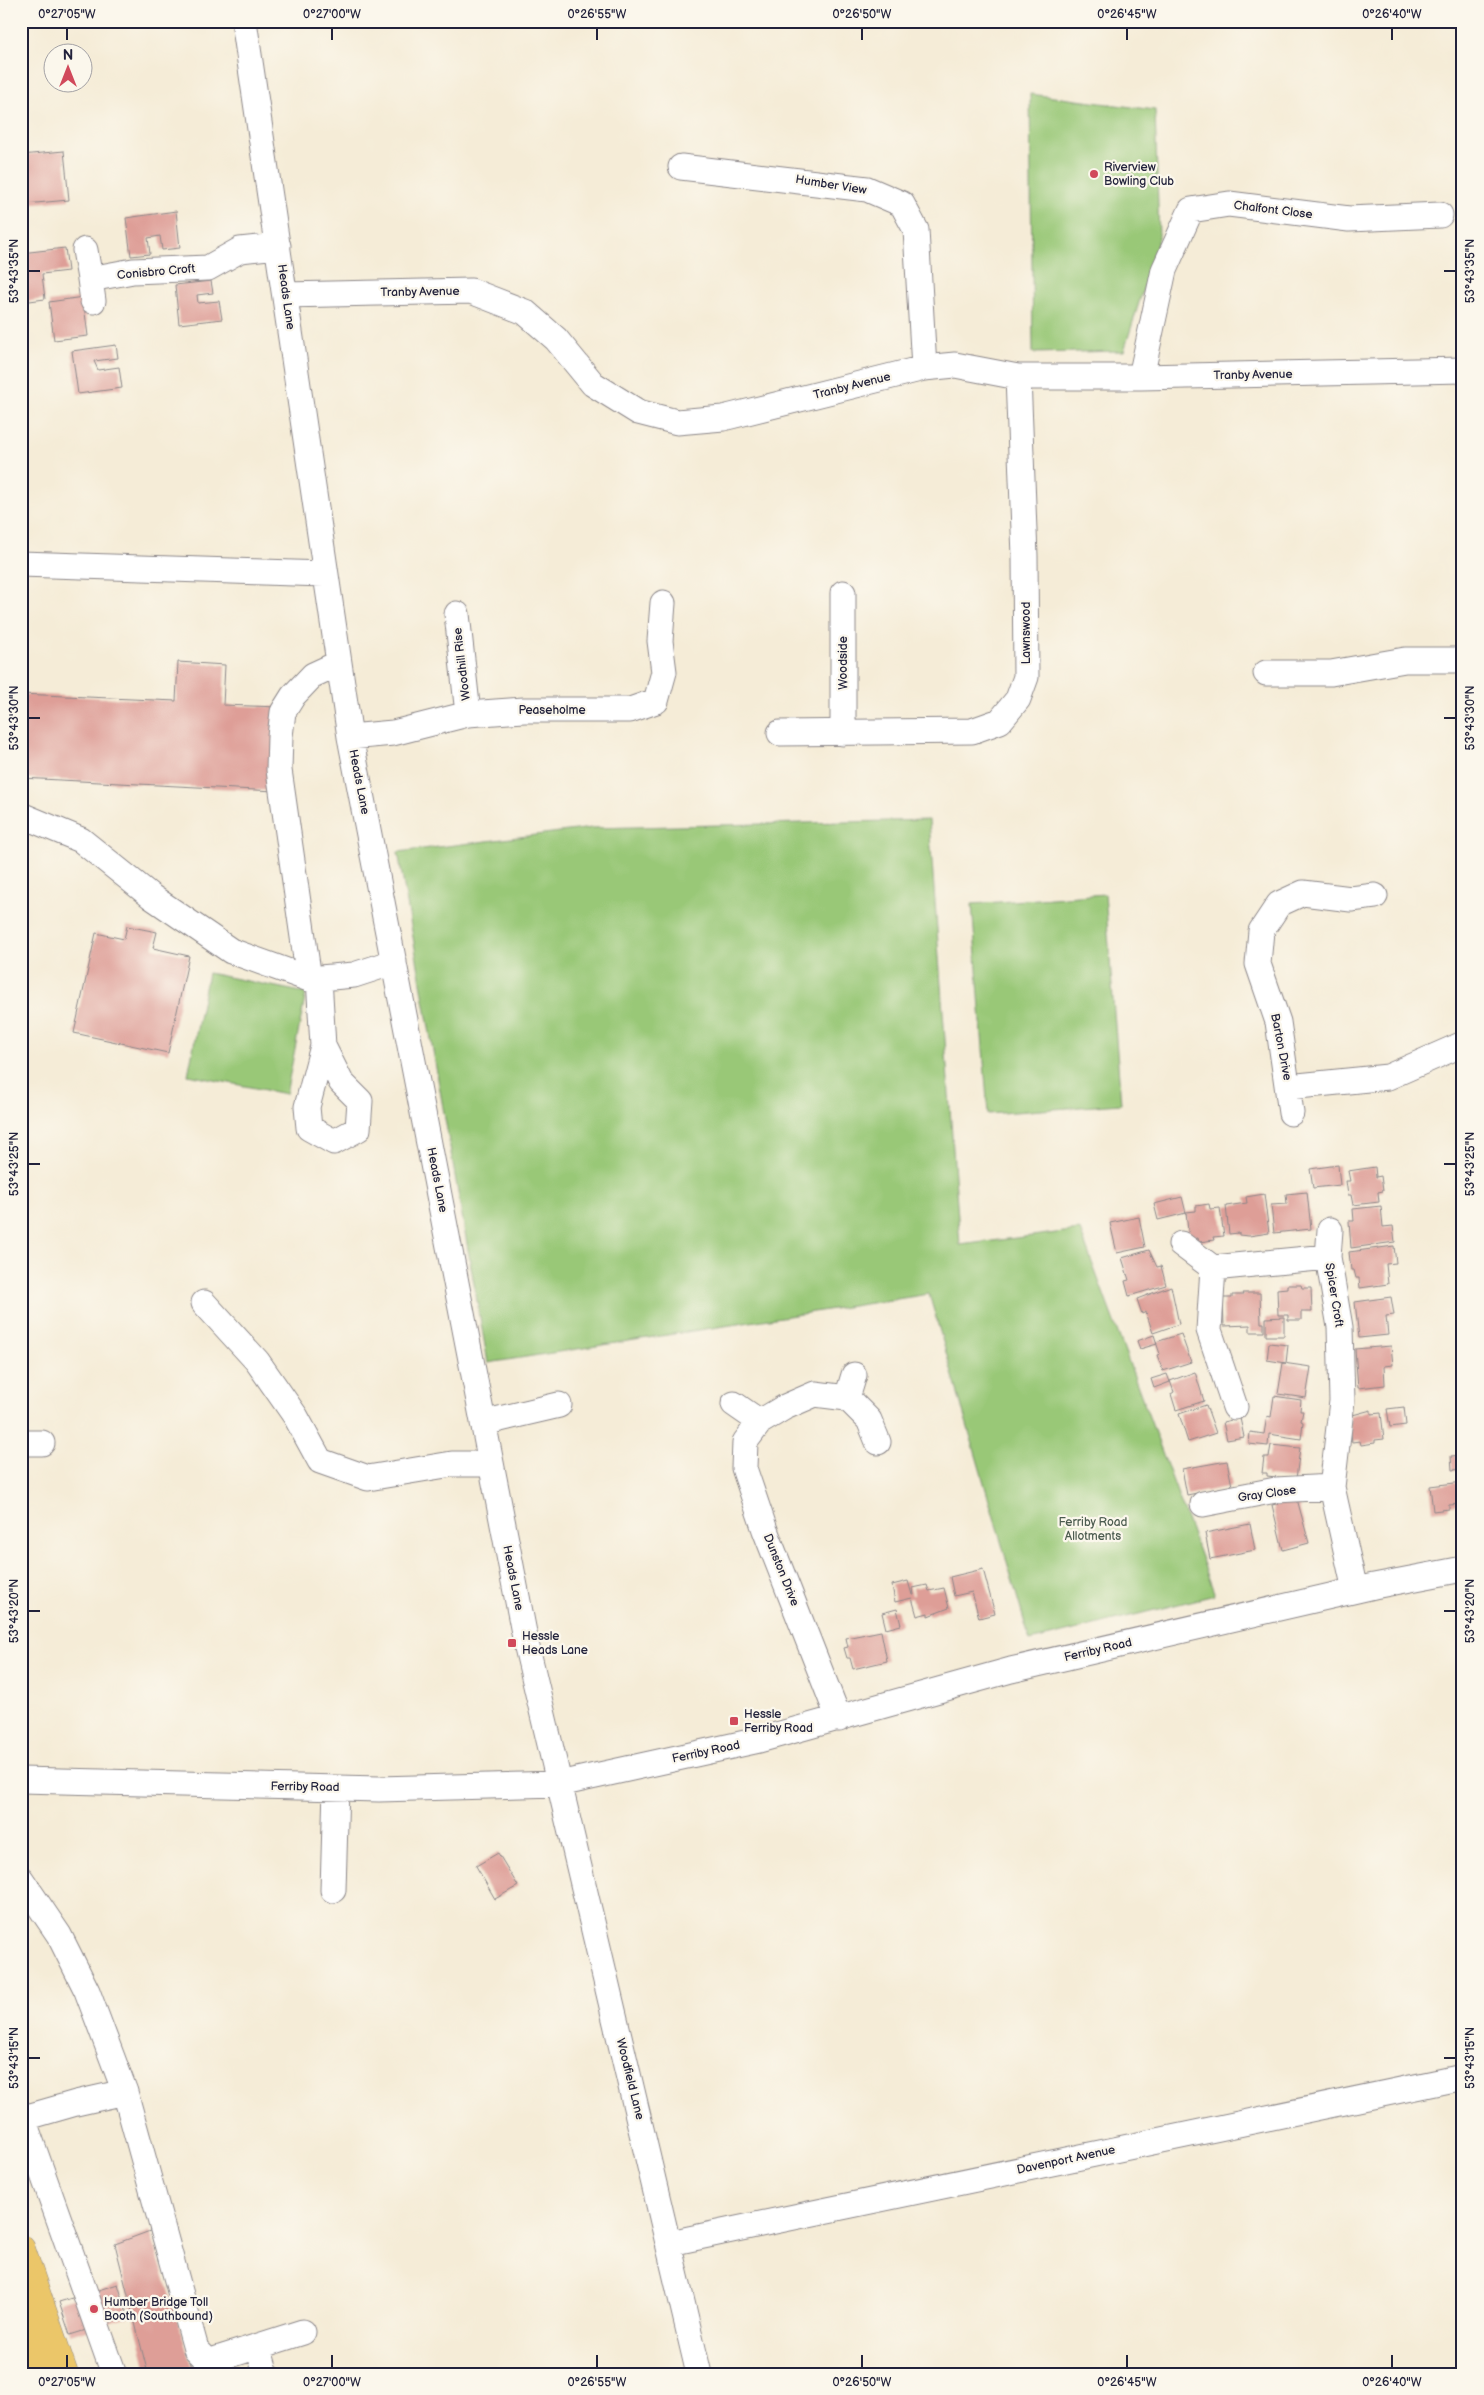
<svg xmlns="http://www.w3.org/2000/svg" width="1484" height="2395" font-family="'Balsamiq Sans',sans-serif">
<style>
.green{fill:#99c877;stroke:#5e7559}
.building{fill:#de9e97}
.lines{fill:none;stroke-linecap:round;stroke-linejoin:round}
.minor-casing{stroke:#8c8789;stroke-width:27}
.highway-casing{stroke:#8c8789;stroke-width:29}
.minor{stroke:#fff;stroke-width:25}
.highway{stroke:#ebc669;stroke-width:28}
.ticks{fill:none;stroke:#22223b;stroke-width:2}
.poi-dot{fill:#d1495b;stroke:#fbf7ec;stroke-width:2}
.labels{text-anchor:middle;dominant-baseline:central;stroke-width:4.5;stroke-linejoin:round;paint-order:stroke}
.poi-label{font-size:12px;fill:#22223b;stroke:#fbf7ec;text-anchor:start}
.street-label{font-size:12px;fill:#22223b;stroke:#fbf7ec}
.park-label{font-size:12px;fill:#4c5c50;stroke:#fbf7ec}
.neatline{fill:none;stroke:#22223b;stroke-width:2}
.ticks-label{font-size:12px;text-anchor:middle;fill:#22223b}
</style>
<rect width="100%" height="100%" fill="#fbf7ec"/>
<filter id="ink" filterUnits="userSpaceOnUse"><feTurbulence type="fractalNoise" baseFrequency=".02" numOctaves="2"/><feDisplacementMap in="SourceGraphic" scale="10" xChannelSelector="R" yChannelSelector="G"/><feConvolveMatrix kernelMatrix="1 2 1 2 8 2 1 2 1" color-interpolation-filters="sRGB"/></filter>
<filter id="wash" filterUnits="userSpaceOnUse"><feTurbulence type="fractalNoise" baseFrequency=".0096" numOctaves="4" result="noise"/><feDisplacementMap in="SourceGraphic" scale="20" xChannelSelector="R" yChannelSelector="G"/><feGaussianBlur stdDeviation="1.12" result="paint"/><feColorMatrix in="noise" values="0 0 0 0 0 0 0 0 0 0 0 0 0 0 0 0 0 1.4 0 .05"/><feComposite in="paint" operator="in"/></filter>
<g filter="url(#wash)">
<rect width="100%" height="100%" fill="#f5ecd7"/>
<!-- green -->
<path class="green" d="M 1030,94 L 1155,110 L 1159,238 L 1124,351 L 1033,353 Z
M 929,820 L 960,1245 L 1080,1230 L 1215,1595 L 1030,1641 L 929,1294 L 488,1363 L 398,852 L 592,828 Z
M 1105,894 L 1121,1104 L 988,1114 L 972,904 Z
M 208,973 L 306,993 L 286,1094 L 188,1075 Z"/>
<g id="blocks">
<!-- building -->
<path class="building" d="M 64,151 L 69,200 L 25,204 L 21,155 Z
M 176,211 L 180,248 L 162,250 L 160,236 L 148,238 L 150,254 L 131,256 L 126,218 Z
M 65,248 L 68,271 L 42,274 L 45,299 L 22,302 L 21,253 Z
M 211,281 L 213,293 L 197,295 L 198,303 L 219,301 L 222,319 L 179,324 L 175,285 Z
M 83,297 L 88,336 L 54,340 L 49,302 Z
M 116,345 L 118,358 L 94,361 L 98,370 L 119,367 L 122,388 L 78,394 L 72,351 Z
M 178,662 L 225,665 L 223,705 L 279,707 L 275,791 L 21,778 L 21,694 L 176,701 Z
M 127,926 L 157,932 L 153,948 L 189,956 L 168,1053 L 74,1033 L 96,933 L 124,939 Z
M 1338,1165 L 1340,1185 L 1313,1188 L 1310,1169 Z
M 1375,1167 L 1376,1177 L 1381,1176 L 1383,1191 L 1378,1192 L 1379,1202 L 1353,1205 L 1351,1195 L 1348,1195 L 1346,1181 L 1350,1181 L 1348,1171 Z
M 1307,1192 L 1311,1229 L 1274,1233 L 1271,1205 L 1287,1204 L 1286,1194 Z
M 1264,1194 L 1269,1233 L 1249,1236 L 1239,1235 L 1239,1233 L 1229,1234 L 1226,1206 L 1247,1203 L 1246,1197 Z
M 1182,1197 L 1186,1213 L 1158,1220 L 1154,1204 Z
M 1209,1204 L 1210,1209 L 1220,1208 L 1224,1236 L 1213,1237 L 1214,1240 L 1199,1242 L 1198,1238 L 1189,1240 L 1186,1212 L 1196,1211 L 1196,1206 Z
M 1381,1206 L 1383,1227 L 1393,1226 L 1395,1242 L 1351,1248 L 1349,1221 L 1354,1221 L 1353,1209 Z
M 1139,1217 L 1145,1247 L 1117,1253 L 1110,1223 Z
M 1394,1246 L 1396,1263 L 1386,1264 L 1388,1284 L 1360,1288 L 1359,1278 L 1356,1278 L 1354,1270 L 1351,1270 L 1349,1252 Z
M 1149,1250 L 1157,1267 L 1161,1266 L 1166,1285 L 1129,1296 L 1125,1281 L 1129,1280 L 1122,1258 Z
M 1287,1285 L 1301,1285 L 1302,1288 L 1311,1288 L 1312,1312 L 1301,1312 L 1301,1320 L 1288,1320 L 1288,1315 L 1278,1315 L 1277,1289 L 1287,1288 Z
M 1171,1286 L 1179,1324 L 1153,1333 L 1146,1312 L 1142,1314 L 1137,1299 Z
M 1242,1293 L 1260,1293 L 1261,1323 L 1264,1323 L 1264,1332 L 1250,1332 L 1250,1325 L 1224,1326 L 1223,1298 L 1232,1298 L 1232,1295 L 1243,1295 Z
M 1391,1297 L 1394,1315 L 1386,1316 L 1388,1335 L 1359,1338 L 1355,1302 Z
M 1284,1317 L 1284,1336 L 1266,1336 L 1266,1318 Z
M 1181,1334 L 1191,1362 L 1163,1371 L 1157,1355 L 1160,1354 L 1156,1342 Z
M 1154,1335 L 1157,1344 L 1140,1349 L 1137,1341 Z
M 1269,1343 L 1288,1345 L 1286,1363 L 1267,1360 Z
M 1391,1346 L 1393,1365 L 1384,1366 L 1385,1385 L 1358,1388 L 1355,1349 Z
M 1283,1363 L 1311,1367 L 1306,1398 L 1278,1394 Z
M 1195,1372 L 1204,1401 L 1176,1410 L 1171,1394 L 1174,1392 L 1170,1381 Z
M 1167,1374 L 1170,1382 L 1154,1388 L 1151,1379 Z
M 1274,1396 L 1301,1400 L 1300,1411 L 1303,1411 L 1301,1421 L 1303,1422 L 1301,1439 L 1269,1434 L 1268,1446 L 1249,1444 L 1250,1432 L 1264,1434 L 1267,1416 L 1271,1417 Z
M 1206,1405 L 1216,1433 L 1188,1442 L 1179,1414 Z
M 1404,1407 L 1406,1425 L 1390,1427 L 1387,1409 Z
M 1371,1410 L 1371,1414 L 1381,1413 L 1384,1439 L 1375,1440 L 1375,1443 L 1361,1445 L 1360,1441 L 1352,1442 L 1349,1416 Z
M 1240,1418 L 1244,1437 L 1227,1440 L 1223,1422 Z
M 1271,1445 L 1300,1448 L 1296,1479 L 1267,1476 L 1267,1473 L 1262,1473 L 1264,1457 L 1269,1457 Z
M 1463,1455 L 1463,1469 L 1452,1470 L 1451,1456 Z
M 1227,1461 L 1232,1486 L 1187,1495 L 1182,1469 Z
M 1463,1482 L 1463,1504 L 1449,1505 L 1449,1509 L 1433,1511 L 1430,1486 Z
M 1297,1499 L 1309,1543 L 1283,1550 L 1272,1505 Z
M 1250,1524 L 1255,1550 L 1210,1559 L 1205,1533 Z
M 983,1569 L 995,1614 L 979,1618 L 972,1592 L 954,1596 L 950,1577 Z
M 908,1581 L 912,1595 L 914,1595 L 913,1588 L 927,1585 L 929,1591 L 944,1588 L 949,1608 L 928,1616 L 928,1613 L 917,1616 L 912,1598 L 895,1602 L 892,1585 Z
M 897,1609 L 901,1625 L 886,1629 L 882,1613 Z
M 881,1631 L 887,1661 L 853,1669 L 850,1658 L 847,1658 L 844,1648 L 848,1647 L 846,1638 Z
M 498,1853 L 518,1886 L 495,1899 L 476,1866 Z
M 150,2231 L 194,2374 L 148,2374 L 115,2244 Z
M 118,2284 L 128,2317 L 70,2335 L 59,2302 Z"/>
</g>
</g>
<g filter="url(#ink)">
<use href="#blocks" fill-opacity="0" stroke="#8c8789" stroke-width="1"/>
<g class="lines">
<defs>
<path id="minor" d="M 244,21 L 350,737 L 526,1643 L 699,2374
M 681,167 L 867,189 L 902,204 L 916,230 L 924,368
M 85,250 L 90,279 L 133,271 L 208,268 L 240,250 L 278,246
M 90,279 L 93,301
M 285,295 L 471,291 L 525,312 L 556,339 L 593,384 L 638,412 L 677,422 L 723,418 L 924,368 L 955,365 L 1018,377 L 1141,377 L 1463,370
M 1141,377 L 1164,270 L 1191,210 L 1229,204 L 1349,219 L 1440,215
M 21,564 L 324,574
M 457,614 L 468,714
M 1266,673 L 1331,673 L 1405,660 L 1463,660
M 780,733 L 972,731 L 1000,721 L 1018,699 L 1026,677 L 1025,556 L 1018,377
M 843,733 L 843,593
M 350,737 L 393,733 L 468,714 L 524,710 L 630,710 L 656,701 L 664,672 L 660,641 L 663,603
M 21,815 L 81,840 L 152,897 L 231,951 L 309,979 L 354,975 L 394,962
M 319,978 L 323,1046 L 307,1107 L 309,1128 L 334,1142 L 358,1129 L 360,1101 L 341,1082 L 323,1046
M 309,979 L 279,770 L 280,736 L 283,712 L 293,696 L 313,675 L 339,663
M 1288,1087 L 1388,1077 L 1463,1044
M 1291,1113 L 1278,1022 L 1258,964 L 1261,931 L 1279,904 L 1303,893 L 1351,899 L 1375,896
M 1181,1244 L 1213,1268
M 1328,1257 L 1330,1230
M 204,1303 L 257,1361 L 296,1417 L 320,1461 L 368,1478 L 452,1464 L 490,1464
M 847,1398 L 854,1375
M 734,1404 L 760,1422
M 1235,1407 L 1209,1330 L 1213,1268 L 1328,1257 L 1340,1327 L 1342,1401 L 1332,1487 L 1355,1590
M 483,1423 L 559,1405
M 21,1443 L 42,1443
M 1203,1504 L 1276,1490 L 1332,1487
M 839,1719 L 765,1530 L 744,1468 L 745,1442 L 760,1422 L 785,1407 L 815,1394 L 847,1398 L 869,1420 L 878,1442
M 21,1780 L 379,1789 L 559,1784 L 759,1740 L 1011,1670 L 1374,1586 L 1463,1569
M 21,1879 L 59,1935 L 87,1991 L 125,2092 L 196,2349 L 206,2359 L 211,2361 L 303,2332
M 333,1890 L 336,1788
M 21,2113 L 114,2374
M 24,2118 L 76,2103 L 125,2092
M 670,2243 L 1463,2077
M 258,2347 L 266,2374"/>
<path id="highway" d="M 21,2249 L 64,2374
M 21,2322 L 40,2374"/>
</defs>
<!-- minor casing -->
<use href="#minor" class="minor-casing"/>
<!-- highway casing -->
<use href="#highway" class="highway-casing"/>
<!-- minor -->
<use href="#minor" class="minor"/>
<!-- highway -->
<use href="#highway" class="highway"/>
</g>
</g>
<!-- ticks -->
<path class="ticks" d="M 67,28 L 67,40M 332,28 L 332,40M 597,28 L 597,40M 862,28 L 862,40M 1127,28 L 1127,40M 1392,28 L 1392,40M 28,271 L 40,271M 1444,271 L 1456,271M 28,718 L 40,718M 1444,718 L 1456,718M 28,1164 L 40,1164M 1444,1164 L 1456,1164M 28,1611 L 40,1611M 1444,1611 L 1456,1611M 28,2058 L 40,2058M 1444,2058 L 1456,2058M 67,2355 L 67,2368M 332,2355 L 332,2368M 597,2355 L 597,2368M 862,2355 L 862,2368M 1127,2355 L 1127,2368M 1392,2355 L 1392,2368"/>
<!-- markers -->
<g class="poi-dot">
<circle cx="1094" cy="174" r="5"/>
<rect x="507" y="1638" width="10" height="10" rx="2.5"/>
<rect x="729" y="1716" width="10" height="10" rx="2.5"/>
<circle cx="94" cy="2309" r="5"/>
</g>
<g class="labels">
<!-- poi labels -->
<g class="poi-label">
<text x="1104" y="167">Riverview<tspan x="1104" dy="14">Bowling Club</tspan></text>
<text x="522" y="1636">Hessle<tspan x="522" dy="14">Heads Lane</tspan></text>
<text x="744" y="1714">Hessle<tspan x="744" dy="14">Ferriby Road</tspan></text>
<text x="104" y="2302">Humber Bridge Toll<tspan x="104" dy="14">Booth (Southbound)</tspan></text>
</g>
<!-- street labels -->
<g class="street-label">
<text transform="translate(831 185) rotate(9)">Humber View</text>
<text transform="translate(1273 210) rotate(7)">Chalfont Close</text>
<text transform="translate(156 272) rotate(-5)">Conisbro Croft</text>
<text transform="translate(420 292) rotate(-1)">Tranby Avenue</text>
<text transform="translate(286 297) rotate(82)">Heads Lane</text>
<text transform="translate(1253 375) rotate(-1)">Tranby Avenue</text>
<text transform="translate(852 386) rotate(-14)">Tranby Avenue</text>
<text transform="translate(1026 633) rotate(-90)">Lawnswood</text>
<text transform="translate(843 663) rotate(-90)">Woodside</text>
<text transform="translate(462 664) rotate(-97)">Woodhill Rise</text>
<text x="552" y="710">Peaseholme</text>
<text transform="translate(359 782) rotate(79)">Heads Lane</text>
<text transform="translate(1281 1047) rotate(79)">Barton Drive</text>
<text transform="translate(437 1180) rotate(79)">Heads Lane</text>
<text transform="translate(1334 1295) rotate(81)">Spicer Croft</text>
<text transform="translate(1267 1494) rotate(-8)">Gray Close</text>
<text transform="translate(781 1570) rotate(68)">Dunston Drive</text>
<text transform="translate(513 1578) rotate(79)">Heads Lane</text>
<text transform="translate(1098 1650) rotate(-13)">Ferriby Road</text>
<text transform="translate(706 1752) rotate(-12)">Ferriby Road</text>
<text transform="translate(305 1787) rotate(1)">Ferriby Road</text>
<text transform="translate(630 2079) rotate(76)">Woodfield Lane</text>
<text transform="translate(1066 2160) rotate(-12)">Davenport Avenue</text>
</g>
<!-- park labels -->
<g class="park-label">
<text x="1093" y="1522">Ferriby Road<tspan x="1093" dy="14">Allotments</tspan></text>
</g>
</g>
<!-- margin -->
<rect width="1484" height="2395" fill="none" stroke="#fbf7ec" stroke-width="55"/>
<!-- north arrow -->
<g transform="translate(68 68)"><circle r="24" fill="#fbf7ec" stroke="#a4a2a5"/>
<path d="M0-4L9 19L0 12L-9 19Z" fill="#d1495b"/>
<text y="-8" font-size="14" font-weight="bold" text-anchor="middle" fill="#22223b">N</text>
</g>
<rect x="28" y="28" width="1428" height="2340" class="neatline"/>
<g class="ticks-label">
<text x="67" y="18">0°27'05"W</text>
<text x="332" y="18">0°27'00"W</text>
<text x="597" y="18">0°26'55"W</text>
<text x="862" y="18">0°26'50"W</text>
<text x="1127" y="18">0°26'45"W</text>
<text x="1392" y="18">0°26'40"W</text>
<text transform="translate(14 271) rotate(-90)" y="4">53°43'35"N</text>
<text transform="translate(1470 271) rotate(-90)" y="4">53°43'35"N</text>
<text transform="translate(14 718) rotate(-90)" y="4">53°43'30"N</text>
<text transform="translate(1470 718) rotate(-90)" y="4">53°43'30"N</text>
<text transform="translate(14 1164) rotate(-90)" y="4">53°43'25"N</text>
<text transform="translate(1470 1164) rotate(-90)" y="4">53°43'25"N</text>
<text transform="translate(14 1611) rotate(-90)" y="4">53°43'20"N</text>
<text transform="translate(1470 1611) rotate(-90)" y="4">53°43'20"N</text>
<text transform="translate(14 2058) rotate(-90)" y="4">53°43'15"N</text>
<text transform="translate(1470 2058) rotate(-90)" y="4">53°43'15"N</text>
<text x="67" y="2386">0°27'05"W</text>
<text x="332" y="2386">0°27'00"W</text>
<text x="597" y="2386">0°26'55"W</text>
<text x="862" y="2386">0°26'50"W</text>
<text x="1127" y="2386">0°26'45"W</text>
<text x="1392" y="2386">0°26'40"W</text>
</g>
</svg>
